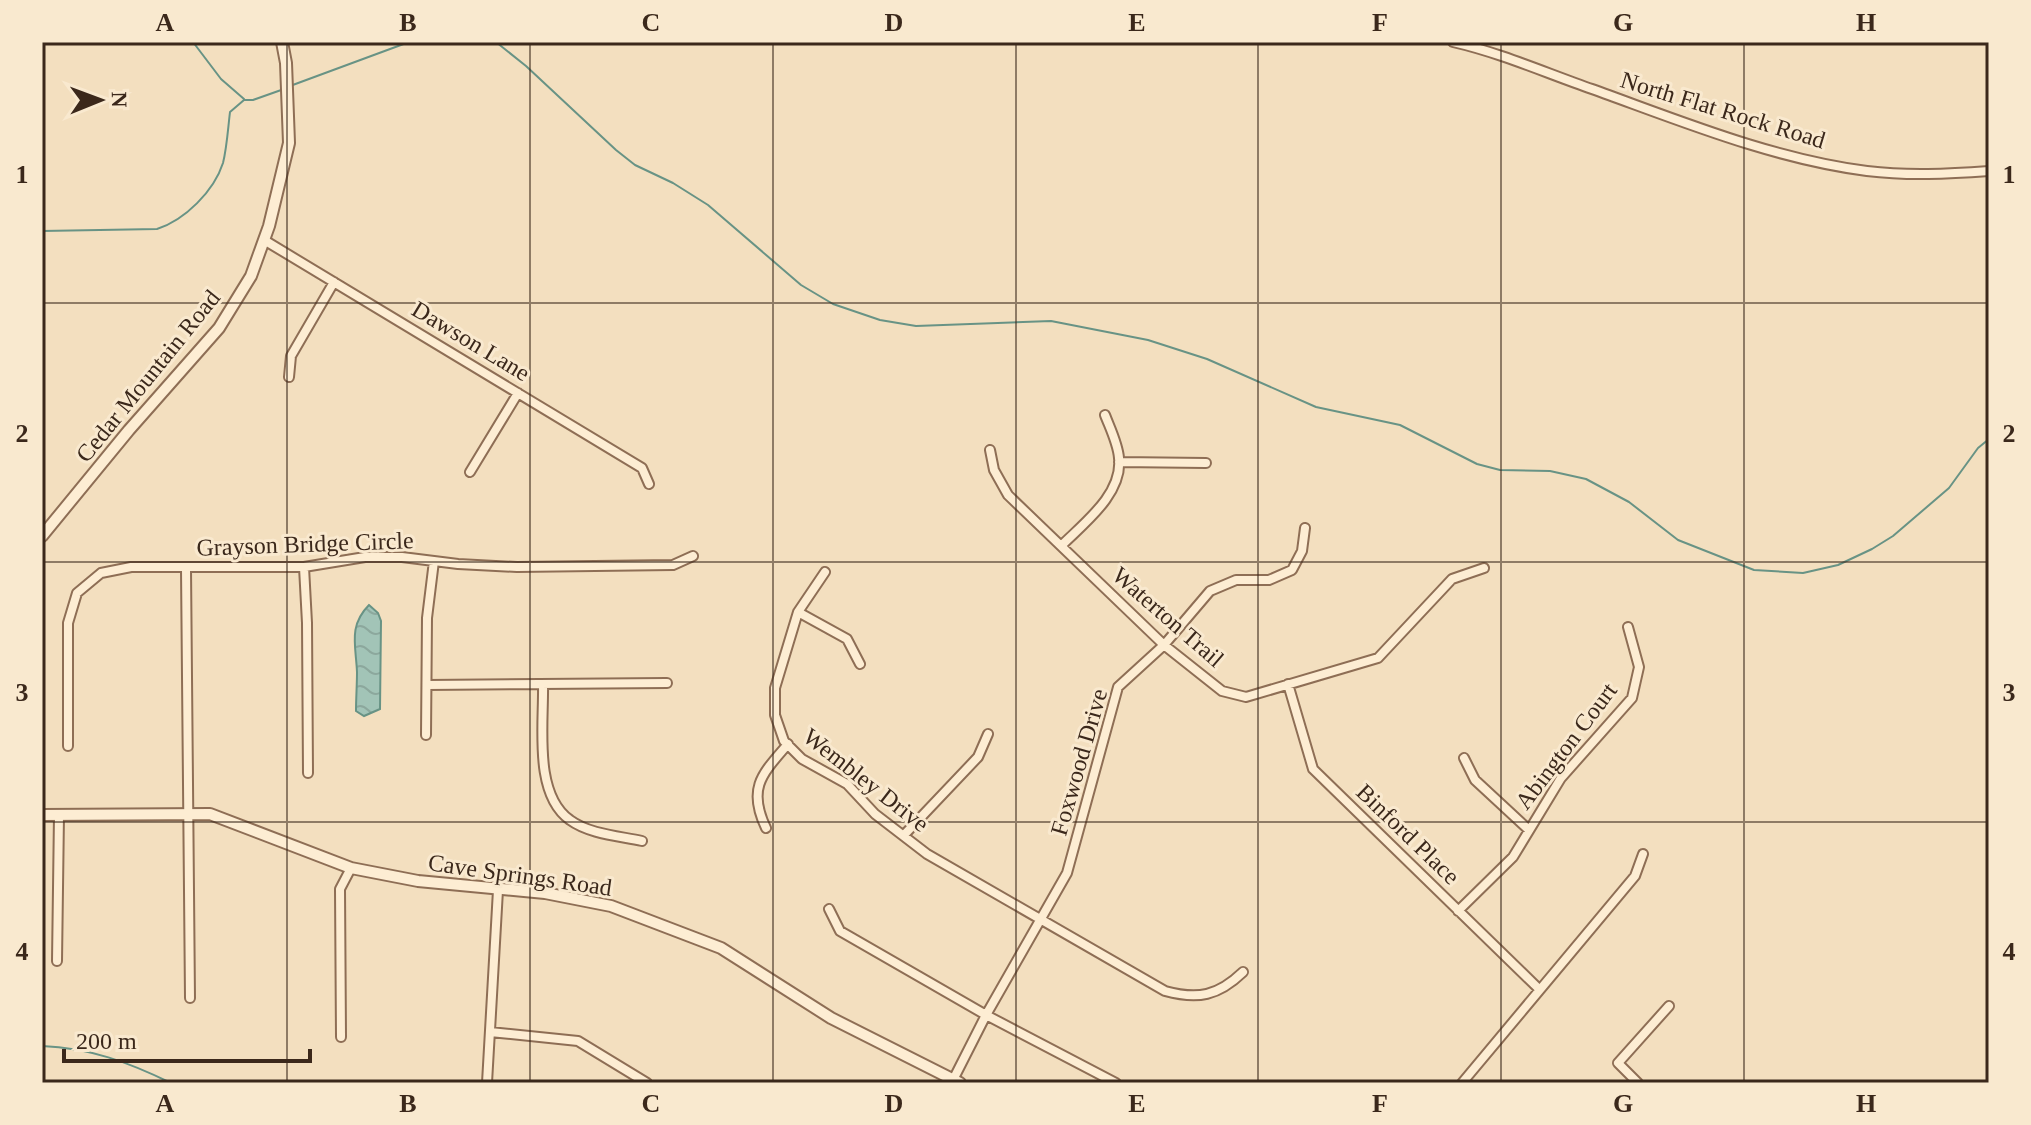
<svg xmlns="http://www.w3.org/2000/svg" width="2031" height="1125" font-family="Georgia,serif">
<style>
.water{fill:url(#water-waves);stroke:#689385;stroke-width:2}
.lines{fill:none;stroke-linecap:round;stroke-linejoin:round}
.stream{stroke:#689385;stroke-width:2}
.minor-casing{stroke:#8e6e55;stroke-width:12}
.tertiary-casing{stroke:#8e6e55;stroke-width:14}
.minor{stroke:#fdedd3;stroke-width:8}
.tertiary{stroke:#fdedd3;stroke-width:10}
.grid{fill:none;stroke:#3b281b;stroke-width:2;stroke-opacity:0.55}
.labels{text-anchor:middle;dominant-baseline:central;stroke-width:6;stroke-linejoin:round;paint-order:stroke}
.street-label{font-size:24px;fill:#3b281b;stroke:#f9e9cf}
.neatline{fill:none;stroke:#3b281b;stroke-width:3}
.grid-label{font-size:26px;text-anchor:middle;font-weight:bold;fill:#3b281b}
</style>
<defs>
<pattern id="water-waves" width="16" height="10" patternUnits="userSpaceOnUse" patternTransform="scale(2)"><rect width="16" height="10" fill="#a2c4b7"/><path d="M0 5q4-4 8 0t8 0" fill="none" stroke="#8ca89d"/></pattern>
</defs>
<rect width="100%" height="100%" fill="#f3dfbf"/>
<!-- water -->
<path class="water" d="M 369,605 L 378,613 L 381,621 L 380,709 L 364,716 L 356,711 C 356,698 357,685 357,672 C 356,646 348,626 369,605 Z"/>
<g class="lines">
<!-- stream -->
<path class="stream" d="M 193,42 L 221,79 L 244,99
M 496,42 L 526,66 L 616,150 L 635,165 L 673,183 L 708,205 L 801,285 L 833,304 L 880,320 L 916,326 L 1051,321 L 1148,340 L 1207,359 L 1316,407 L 1400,425 L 1477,464 L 1500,470 L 1550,471 L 1586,479 L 1629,502 L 1678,540 L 1754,570 L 1803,573 L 1838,565 L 1872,549 L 1893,536 L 1949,488 L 1978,448 L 1989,439
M 290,86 L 409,42
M 42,231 L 157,229 C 185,220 214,191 223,163 C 227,147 228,128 230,112 L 244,100 L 253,100 L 284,89
M 42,1046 C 90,1048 128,1062 171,1083"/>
<defs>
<path id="minor" d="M 1453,42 C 1501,53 1546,73 1592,89 C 1681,121 1773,159 1867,171 C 1908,176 1948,174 1989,171
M 264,240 L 642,468 L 649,484
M 289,377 L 291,356 L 334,282
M 990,450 L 994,470 L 1008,495 L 1164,645 L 1222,691 L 1246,697 L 1378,658 L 1452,579 L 1484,568
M 1119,462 L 1206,463
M 470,472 L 518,393
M 1061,546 C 1084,523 1123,494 1119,458 C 1118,444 1110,428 1105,415
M 304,567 L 307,623 L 308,773
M 186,569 L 190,998
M 825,572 L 798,612 L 775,688 L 775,715 L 784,741 L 802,759 L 847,784 L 875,814 L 927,854 L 1165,991 C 1198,1000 1218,996 1243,972
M 798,612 L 847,639 L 860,664
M 543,684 C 544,724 533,794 570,820 C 589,834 619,836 642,841
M 1288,684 L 1313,769 L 1539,989
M 427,685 L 667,683
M 426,735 L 427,618 L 434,561
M 68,746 L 68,623 L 77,593 L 101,573 L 131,567 L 304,567 L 365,557 L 402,557 L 458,564 L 517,567 L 673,565 L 693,556
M 1464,758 L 1475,780 L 1529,830
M 766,828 C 747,788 762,774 788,744
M 904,835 L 978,757 L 988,734
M 829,909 L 840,931 L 986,1015 L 1116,1083
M 1458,911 L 1513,857 L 1561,778 L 1632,698 L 1639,667 L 1628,627
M 57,961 L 59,815
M 490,1032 L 578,1041 L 647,1083
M 341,1037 L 340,889 L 351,868
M 952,1082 L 986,1015 L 1067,873 L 1118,687 L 1164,645 L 1210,591 L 1236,580 L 1269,580 L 1292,570 L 1302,551 L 1305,528
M 487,1083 L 498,890
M 1462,1083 L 1635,876 L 1643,854
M 1638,1083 L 1618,1063 L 1669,1006"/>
<path id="tertiary" d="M 42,536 L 129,430 L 219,328 L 251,276 L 269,226 L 289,143 L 286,63 L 282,42
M 42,815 L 210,814 L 351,868 L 418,881 L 545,893 L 611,906 L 721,948 L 831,1018 L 960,1083"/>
</defs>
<!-- minor casing -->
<use href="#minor" class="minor-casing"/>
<!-- tertiary casing -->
<use href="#tertiary" class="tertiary-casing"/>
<!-- minor -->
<use href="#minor" class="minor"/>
<!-- tertiary -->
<use href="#tertiary" class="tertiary"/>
</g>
<!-- grid -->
<path class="grid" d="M 287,42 L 287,1083M 530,42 L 530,1083M 773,42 L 773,1083M 1016,42 L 1016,1083M 1258,42 L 1258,1083M 1501,42 L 1501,1083M 1744,42 L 1744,1083M 42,303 L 1989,303M 42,562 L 1989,562M 42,822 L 1989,822"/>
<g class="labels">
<!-- street labels -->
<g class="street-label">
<text transform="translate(1723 110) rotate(17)">North Flat Rock Road</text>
<text transform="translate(471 341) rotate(31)">Dawson Lane</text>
<text transform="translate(148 376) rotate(-51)">Cedar Mountain Road</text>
<text transform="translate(305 544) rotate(-2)">Grayson Bridge Circle</text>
<text transform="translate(1168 617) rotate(41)">Waterton Trail</text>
<text transform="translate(1566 746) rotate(-53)">Abington Court</text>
<text transform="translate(1079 762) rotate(-74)">Foxwood Drive</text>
<text transform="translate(866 780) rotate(38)">Wembley Drive</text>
<text transform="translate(1408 834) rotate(44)">Binford Place</text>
<text transform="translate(520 875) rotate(8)">Cave Springs Road</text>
</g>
</g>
<!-- border -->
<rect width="2031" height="1125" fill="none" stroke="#f9e9cf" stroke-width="88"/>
<!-- north arrow -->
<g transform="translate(100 100) rotate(89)" stroke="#f9e9cf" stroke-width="6" paint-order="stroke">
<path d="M0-6L14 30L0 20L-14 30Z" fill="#3b281b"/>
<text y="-12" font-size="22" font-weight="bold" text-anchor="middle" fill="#3b281b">N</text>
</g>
<!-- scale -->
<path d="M64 1049v12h246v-12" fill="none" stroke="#3b281b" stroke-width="4"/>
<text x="76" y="1049" font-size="24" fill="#3b281b" stroke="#f9e9cf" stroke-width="6" paint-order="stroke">200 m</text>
<rect x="44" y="44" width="1943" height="1037" class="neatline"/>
<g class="grid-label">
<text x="165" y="31">A</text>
<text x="408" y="31">B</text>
<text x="651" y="31">C</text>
<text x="894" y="31">D</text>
<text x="1137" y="31">E</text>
<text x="1380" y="31">F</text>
<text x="1623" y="31">G</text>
<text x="1866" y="31">H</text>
<text x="22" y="183">1</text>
<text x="2009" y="183">1</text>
<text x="22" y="442">2</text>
<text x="2009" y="442">2</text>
<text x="22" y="701">3</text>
<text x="2009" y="701">3</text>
<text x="22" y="960">4</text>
<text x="2009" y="960">4</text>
<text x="165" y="1112">A</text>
<text x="408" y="1112">B</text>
<text x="651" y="1112">C</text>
<text x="894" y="1112">D</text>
<text x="1137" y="1112">E</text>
<text x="1380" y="1112">F</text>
<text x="1623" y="1112">G</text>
<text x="1866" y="1112">H</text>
</g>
</svg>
